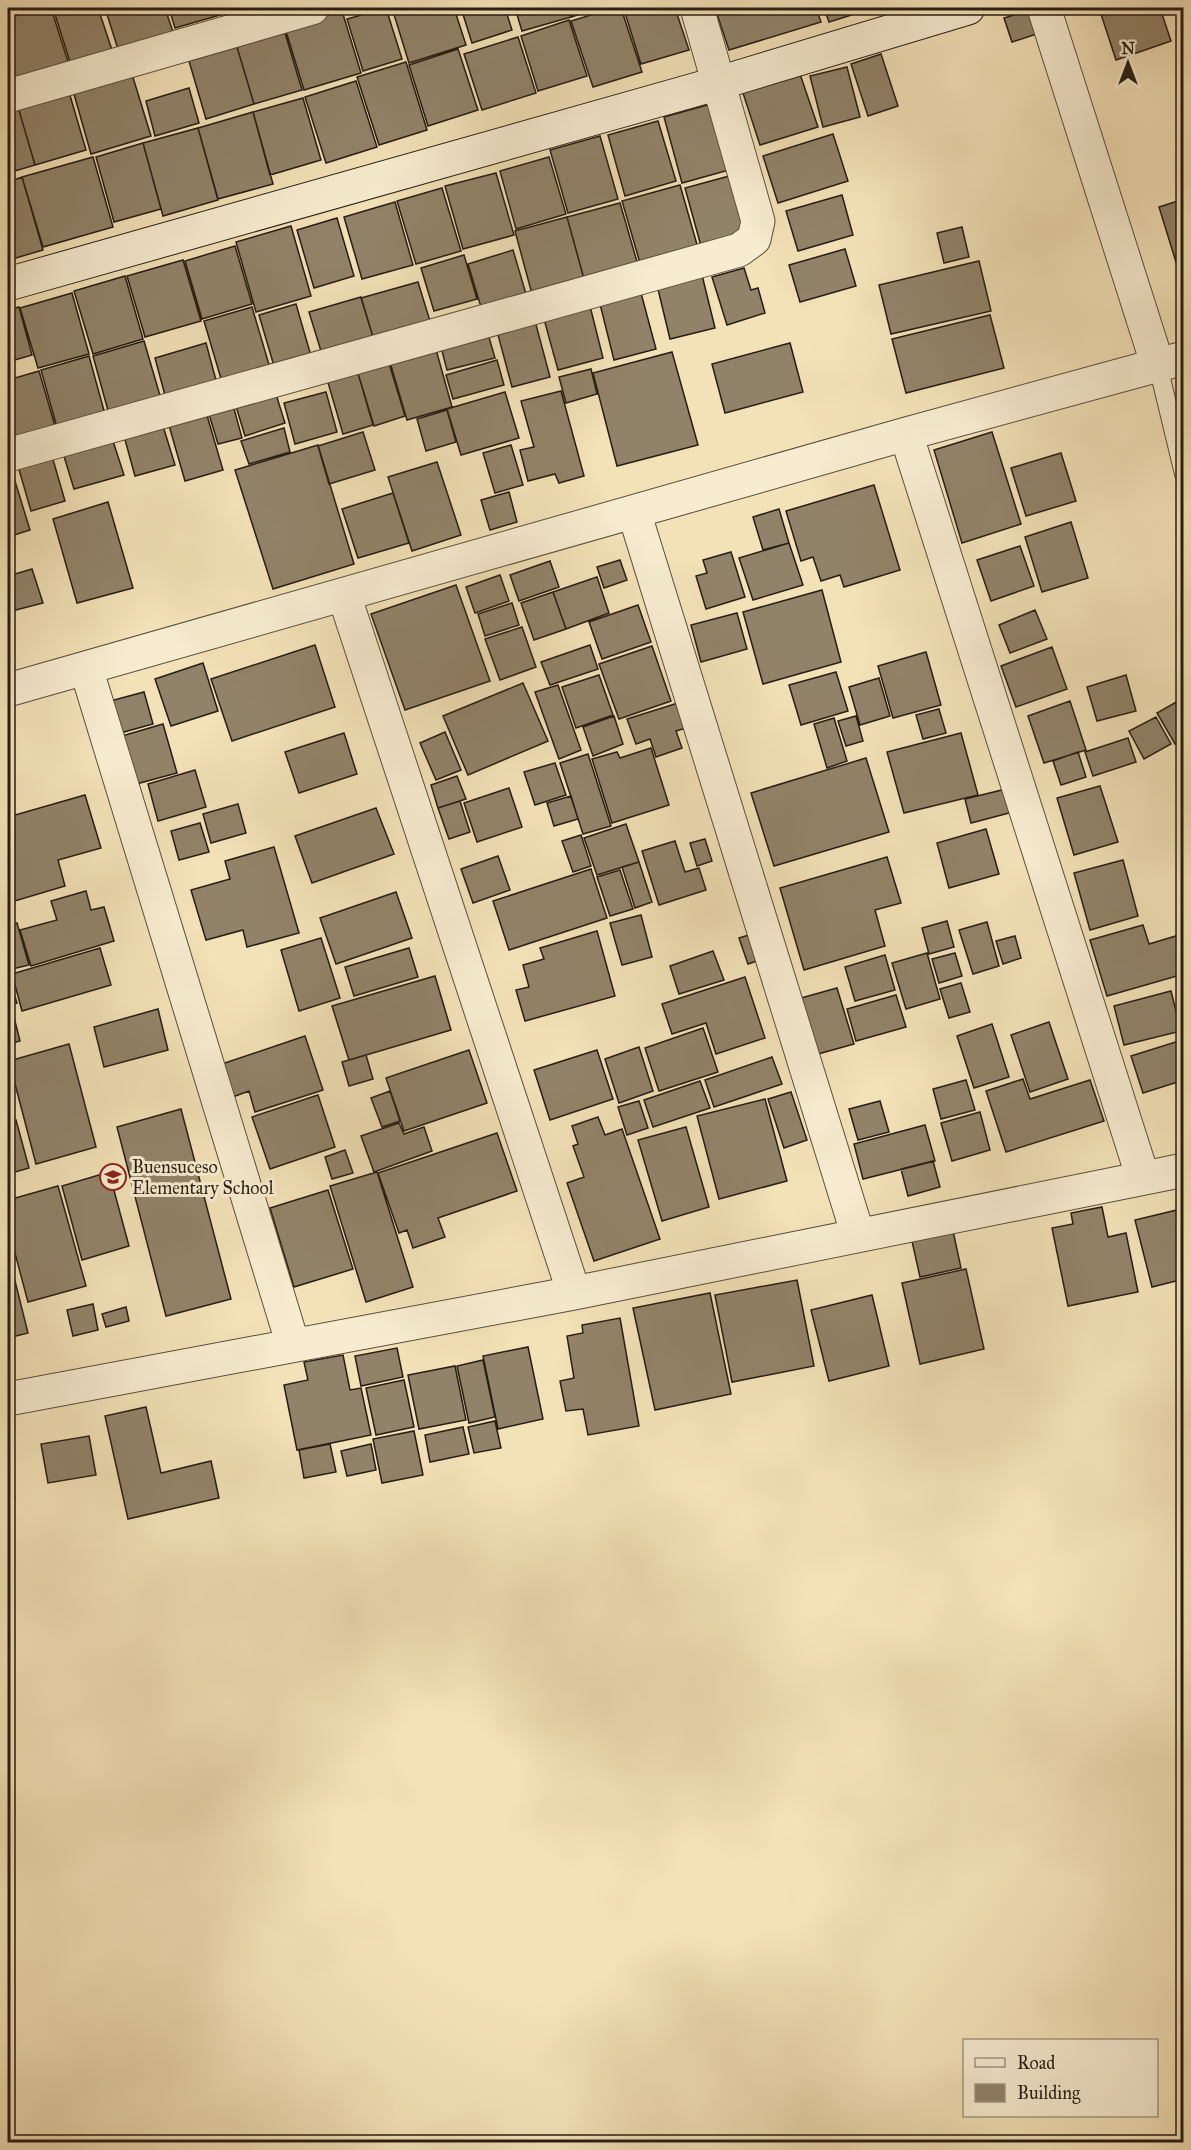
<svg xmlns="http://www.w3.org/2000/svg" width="1191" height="2150" font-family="'IM FELL Great Primer',serif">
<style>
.building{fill:#918369;stroke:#261d14;stroke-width:1.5}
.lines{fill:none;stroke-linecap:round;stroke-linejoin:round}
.lane-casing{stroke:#594e3d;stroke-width:20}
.street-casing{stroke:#594e3d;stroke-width:35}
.secondary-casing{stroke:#261d14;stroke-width:35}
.lane{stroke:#f7ecd0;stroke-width:18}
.street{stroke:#f7ecd0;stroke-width:33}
.secondary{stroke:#f7ecd0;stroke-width:33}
.labels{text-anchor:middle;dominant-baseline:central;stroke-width:6;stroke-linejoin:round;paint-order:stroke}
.poi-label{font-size:18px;fill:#261d14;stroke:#f7ecd0;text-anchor:start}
</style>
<rect width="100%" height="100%" fill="#f3e1b7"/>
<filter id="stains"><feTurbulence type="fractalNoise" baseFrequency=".00333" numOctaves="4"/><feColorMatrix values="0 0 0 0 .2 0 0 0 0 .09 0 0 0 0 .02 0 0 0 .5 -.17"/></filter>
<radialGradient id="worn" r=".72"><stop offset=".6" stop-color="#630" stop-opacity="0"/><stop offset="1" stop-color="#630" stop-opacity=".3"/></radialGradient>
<!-- building -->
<path class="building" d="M 8,8 L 34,8 L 8,16 Z
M 40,8 L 51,8 L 69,65 L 15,81 L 8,56 L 8,18 Z
M 53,8 L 98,8 L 112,50 L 70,62 Z
M 105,8 L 165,8 L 173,32 L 118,49 Z
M 169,8 L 218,8 L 220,15 L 175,28 Z
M 226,8 L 248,8 L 228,14 Z
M 386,8 L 402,59 L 363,71 L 347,19 Z
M 392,8 L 454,8 L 466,45 L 409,63 Z
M 461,8 L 505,8 L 512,30 L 472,43 Z
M 515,8 L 568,8 L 571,17 L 522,31 Z
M 568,8 L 599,8 L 571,17 Z
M 614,8 L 621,8 L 642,72 L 593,87 L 571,21 Z
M 641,8 L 675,8 L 689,50 L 641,64 L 625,13 Z
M 715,8 L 816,8 L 821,22 L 729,50 Z
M 824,8 L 874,8 L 829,22 Z
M 1037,8 L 1049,30 L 1012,42 L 1004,18 Z
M 1099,8 L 1160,8 L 1171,41 L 1116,60 Z
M 1178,8 L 1184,8 L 1184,27 Z
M 342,11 L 361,73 L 304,90 L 285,28 Z
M 569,20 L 587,76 L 538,91 L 521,36 Z
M 285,33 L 302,90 L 254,104 L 237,47 Z
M 518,37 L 536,93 L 482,110 L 464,54 Z
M 237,47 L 254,104 L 206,119 L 189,61 Z
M 458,49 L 478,110 L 428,126 L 409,65 Z
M 881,54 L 898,106 L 868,116 L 851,64 Z
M 406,62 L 427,130 L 379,145 L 357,77 Z
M 8,63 L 14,85 L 8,87 Z
M 847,67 L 860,117 L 823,127 L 810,76 Z
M 131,71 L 151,136 L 91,154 L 72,87 Z
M 800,74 L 818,127 L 760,145 L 743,93 Z
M 356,81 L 377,147 L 326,163 L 305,97 Z
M 189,88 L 199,123 L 155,136 L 146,101 Z
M 69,92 L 86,150 L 35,165 L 18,107 Z
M 303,98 L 321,160 L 270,175 L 253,112 Z
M 711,104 L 729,170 L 682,183 L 664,117 Z
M 18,107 L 35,165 L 8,173 L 8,110 Z
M 253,112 L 273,184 L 218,199 L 198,128 Z
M 658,121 L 676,181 L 625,196 L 608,135 Z
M 198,128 L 218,200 L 163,216 L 143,143 Z
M 833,134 L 848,181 L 778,203 L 763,156 Z
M 600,136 L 618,199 L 568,213 L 550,150 Z
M 143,143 L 161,209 L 114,222 L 96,157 Z
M 93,157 L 113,227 L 43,247 L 22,177 Z
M 549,157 L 566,214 L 516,229 L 500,171 Z
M 496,173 L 514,235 L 463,249 L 445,186 Z
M 733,175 L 749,233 L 701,246 L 685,188 Z
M 22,177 L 43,250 L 9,260 L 8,182 Z
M 680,185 L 698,248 L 640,263 L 622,201 Z
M 442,188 L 461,251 L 416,264 L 397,201 Z
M 842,195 L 853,235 L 798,251 L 786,211 Z
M 1184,199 L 1184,288 L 1159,207 Z
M 395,202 L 413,265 L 362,279 L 344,217 Z
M 620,203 L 638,265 L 584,279 L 567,217 Z
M 567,217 L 584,279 L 532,294 L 515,231 Z
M 337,218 L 354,276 L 314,288 L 297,230 Z
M 291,226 L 311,296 L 256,312 L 236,242 Z
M 962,227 L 969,257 L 944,263 L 937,233 Z
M 235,246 L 252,304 L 202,319 L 185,261 Z
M 845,249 L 856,286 L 800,302 L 789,265 Z
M 513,250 L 526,294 L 481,307 L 468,264 Z
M 464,255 L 477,299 L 434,311 L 421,268 Z
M 183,260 L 201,321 L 145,337 L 127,276 Z
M 979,261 L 991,311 L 891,334 L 879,285 Z
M 744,268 L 751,290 L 758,288 L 765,313 L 727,325 L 712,277 Z
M 702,275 L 715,328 L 670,339 L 657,285 Z
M 125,276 L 143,339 L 93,354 L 74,291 Z
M 418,282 L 430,321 L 373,337 L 361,298 Z
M 72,293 L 89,354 L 38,368 L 20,308 Z
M 641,293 L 656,349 L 614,360 L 600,304 Z
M 361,297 L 373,337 L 321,351 L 309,312 Z
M 296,304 L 311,356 L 274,366 L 259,315 Z
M 590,306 L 603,358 L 558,370 L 544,319 Z
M 19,307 L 32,355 L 8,362 L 8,310 Z
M 252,307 L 270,368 L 222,382 L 204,321 Z
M 990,315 L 1004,368 L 906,393 L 892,339 Z
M 535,321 L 550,377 L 512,387 L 497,331 Z
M 488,334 L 495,358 L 447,370 L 441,347 Z
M 144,341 L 161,399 L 109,414 L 93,356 Z
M 206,343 L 217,384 L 166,399 L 155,358 Z
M 790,343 L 803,392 L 725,413 L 712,364 Z
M 435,346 L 452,407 L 407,420 L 389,359 Z
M 672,352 L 698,445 L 617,466 L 593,373 Z
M 89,356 L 106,418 L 58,431 L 41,370 Z
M 388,360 L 405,416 L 374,426 L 357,370 Z
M 497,360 L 504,385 L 453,399 L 446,375 Z
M 591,369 L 597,394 L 566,403 L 559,377 Z
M 357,370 L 373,425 L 343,434 L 327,379 Z
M 39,371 L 57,433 L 8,439 L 8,380 Z
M 275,391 L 285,423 L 245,436 L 235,403 Z
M 561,391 L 584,476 L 559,483 L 555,474 L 528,481 L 520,450 L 534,447 L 521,401 Z
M 326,392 L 337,432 L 295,444 L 284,403 Z
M 505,392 L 519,438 L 461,455 L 447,409 Z
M 233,405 L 242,438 L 218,444 L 208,411 Z
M 447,410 L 456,442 L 426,451 L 417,419 Z
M 206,412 L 223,470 L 185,481 L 168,422 Z
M 163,426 L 175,465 L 135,476 L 124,436 Z
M 284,428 L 290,452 L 249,464 L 241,441 Z
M 363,432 L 375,470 L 329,484 L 318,446 Z
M 992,432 L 1021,524 L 962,543 L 934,450 Z
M 112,438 L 124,475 L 74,489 L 63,453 Z
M 318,445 L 354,564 L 273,589 L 235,470 Z
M 511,445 L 523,485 L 495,493 L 483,453 Z
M 1061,453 L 1076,501 L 1026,516 L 1011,468 Z
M 52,456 L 65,501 L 31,511 L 18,466 Z
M 437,462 L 461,535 L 412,551 L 388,477 Z
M 11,468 L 30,530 L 8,537 L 8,469 Z
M 874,485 L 900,570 L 844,587 L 840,575 L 821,581 L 813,557 L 801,561 L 786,511 Z
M 509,492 L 517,522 L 490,530 L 481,500 Z
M 393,493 L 409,543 L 358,558 L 342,509 Z
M 108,502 L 133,588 L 77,603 L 53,519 Z
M 779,509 L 789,543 L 763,550 L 753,517 Z
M 1071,522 L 1088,578 L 1042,592 L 1025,537 Z
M 789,543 L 803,585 L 753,600 L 739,558 Z
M 1020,546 L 1034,586 L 991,601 L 977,560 Z
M 731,552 L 745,597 L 706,609 L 696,576 L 707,573 L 703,560 Z
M 620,560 L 627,580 L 604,588 L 597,567 Z
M 550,561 L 559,587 L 519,601 L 510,575 Z
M 32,569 L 43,603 L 8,612 L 8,576 Z
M 500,575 L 509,601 L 475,613 L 466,587 Z
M 597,577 L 609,613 L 566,629 L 553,592 Z
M 456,585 L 490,681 L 405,710 L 371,614 Z
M 822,590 L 841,662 L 763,684 L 743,612 Z
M 553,592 L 566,629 L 534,640 L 521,603 Z
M 512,603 L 519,625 L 485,636 L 478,614 Z
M 638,605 L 651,642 L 602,659 L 589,622 Z
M 1035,610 L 1047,639 L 1010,653 L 999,625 Z
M 737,613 L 747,649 L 701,662 L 691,625 Z
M 522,627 L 536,667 L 500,680 L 485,639 Z
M 315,645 L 335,707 L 232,741 L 211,679 Z
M 590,645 L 598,669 L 550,685 L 541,662 Z
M 652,646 L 671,701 L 619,719 L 599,664 Z
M 1052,647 L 1067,689 L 1016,707 L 1001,666 Z
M 926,652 L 941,705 L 893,718 L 878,666 Z
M 203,663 L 218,711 L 171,726 L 155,679 Z
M 836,672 L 848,711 L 801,725 L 789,685 Z
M 599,675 L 613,715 L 576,728 L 562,687 Z
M 1126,675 L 1136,711 L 1097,721 L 1087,687 Z
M 879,678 L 890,716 L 860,725 L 849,687 Z
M 523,683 L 548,741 L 468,775 L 443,716 Z
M 558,685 L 581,750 L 559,759 L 535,692 Z
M 144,692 L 153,724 L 113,735 L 103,703 Z
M 1070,701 L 1086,750 L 1044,763 L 1028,716 Z
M 1178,701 L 1184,712 L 1184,740 L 1175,744 L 1157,713 Z
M 678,703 L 686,728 L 676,731 L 682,748 L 656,757 L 650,739 L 636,744 L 627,719 Z
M 939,709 L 946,733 L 923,739 L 916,715 Z
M 614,716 L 623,744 L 593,756 L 583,727 Z
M 856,716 L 863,741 L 846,746 L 838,721 Z
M 1156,717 L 1171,744 L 1144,759 L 1129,731 Z
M 834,718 L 847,761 L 827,768 L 814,724 Z
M 163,724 L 177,773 L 129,786 L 115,738 Z
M 445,732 L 461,770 L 436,780 L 420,743 Z
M 344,733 L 357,774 L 299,793 L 285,752 Z
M 961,733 L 978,795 L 904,813 L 887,752 Z
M 1128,738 L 1136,762 L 1093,776 L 1085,752 Z
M 651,748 L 669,805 L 612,823 L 592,759 L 617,752 L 620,758 Z
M 1078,752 L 1086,777 L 1061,785 L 1053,761 Z
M 588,754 L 611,826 L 583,834 L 560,763 Z
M 866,758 L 889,832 L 774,866 L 751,793 Z
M 555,763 L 566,795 L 535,805 L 524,772 Z
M 195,770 L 206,807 L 158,821 L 148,784 Z
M 457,776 L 466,799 L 438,808 L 431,785 Z
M 1100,786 L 1118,842 L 1074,855 L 1057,798 Z
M 509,788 L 522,827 L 477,842 L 464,803 Z
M 1006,789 L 1013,812 L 971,823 L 965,799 Z
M 85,795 L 101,848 L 58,860 L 65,886 L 8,903 L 8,817 Z
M 571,796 L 578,819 L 554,826 L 547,803 Z
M 460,801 L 470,832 L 449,839 L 438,808 Z
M 238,804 L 246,833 L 211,843 L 203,814 Z
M 376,808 L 394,854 L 312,883 L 295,836 Z
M 200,823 L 209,852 L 179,860 L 171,831 Z
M 626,824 L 639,862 L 597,875 L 584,838 Z
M 986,829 L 999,874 L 949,888 L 937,843 Z
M 581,835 L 591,866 L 573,872 L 562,841 Z
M 705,839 L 712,861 L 697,866 L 690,843 Z
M 675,841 L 685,872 L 699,868 L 706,890 L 659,905 L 642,851 Z
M 274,847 L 299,933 L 247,947 L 243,930 L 206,940 L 191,890 L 230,879 L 225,861 Z
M 498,856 L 510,890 L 473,903 L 461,869 Z
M 887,857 L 901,903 L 875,910 L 885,946 L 804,970 L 780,888 Z
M 1123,860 L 1138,916 L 1090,930 L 1074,873 Z
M 639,862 L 652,902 L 635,908 L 622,867 Z
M 591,869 L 607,918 L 509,950 L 493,901 Z
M 620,870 L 633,909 L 610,916 L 597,877 Z
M 86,891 L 91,910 L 104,907 L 114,941 L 31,966 L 20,930 L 57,920 L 51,901 Z
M 396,892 L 412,938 L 336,964 L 320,918 Z
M 641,915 L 652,957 L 622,965 L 610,923 Z
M 947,921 L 954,947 L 929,954 L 922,928 Z
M 987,922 L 999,966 L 973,974 L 959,930 Z
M 17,923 L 29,965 L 8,970 L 8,926 Z
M 1143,925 L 1149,944 L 1179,935 L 1184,950 L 1184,974 L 1107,996 L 1090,940 Z
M 597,931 L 615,996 L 525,1021 L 516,990 L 529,987 L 523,965 L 544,959 L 540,948 Z
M 755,933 L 763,959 L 748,964 L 739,938 Z
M 1015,936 L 1021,958 L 1003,964 L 996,941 Z
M 321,938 L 340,998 L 299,1011 L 281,950 Z
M 100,948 L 111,985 L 22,1011 L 12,974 Z
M 409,948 L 418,977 L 354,996 L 345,967 Z
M 713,951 L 724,980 L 679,994 L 670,966 Z
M 927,953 L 940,999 L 906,1009 L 892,963 Z
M 955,953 L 962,976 L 939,983 L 932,959 Z
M 885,955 L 895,990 L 855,1001 L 845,967 Z
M 8,972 L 17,1003 L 8,1006 Z
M 435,976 L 451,1030 L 349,1060 L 332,1006 Z
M 745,977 L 765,1038 L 716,1054 L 706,1023 L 672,1034 L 662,1004 Z
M 961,983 L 970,1012 L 949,1018 L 940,989 Z
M 837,988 L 854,1044 L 818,1054 L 801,998 Z
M 1171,991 L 1181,1031 L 1124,1045 L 1114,1006 Z
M 896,995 L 906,1027 L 856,1041 L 847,1009 Z
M 12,1009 L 20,1041 L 8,1044 L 8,1010 Z
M 158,1009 L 168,1050 L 104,1067 L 94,1027 Z
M 1049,1022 L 1068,1079 L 1030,1092 L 1011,1035 Z
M 992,1024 L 1009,1077 L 974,1088 L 957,1036 Z
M 703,1028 L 718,1072 L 659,1091 L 645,1048 Z
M 305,1036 L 323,1090 L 255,1112 L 249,1091 L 230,1098 L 219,1065 Z
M 1182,1040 L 1184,1080 L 1143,1093 L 1131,1056 Z
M 69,1044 L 96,1147 L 36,1164 L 9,1061 Z
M 639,1047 L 653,1091 L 619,1103 L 605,1059 Z
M 469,1050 L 487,1103 L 404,1131 L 386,1078 Z
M 597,1050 L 613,1099 L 550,1120 L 534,1070 Z
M 366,1055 L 373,1079 L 349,1086 L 342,1062 Z
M 772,1057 L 782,1084 L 714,1107 L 705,1080 Z
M 1023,1079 L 1030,1099 L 1090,1080 L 1104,1121 L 1006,1152 L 986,1091 Z
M 966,1080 L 975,1110 L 941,1119 L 933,1089 Z
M 700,1081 L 710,1108 L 653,1127 L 644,1100 Z
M 390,1091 L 400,1121 L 382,1127 L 371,1098 Z
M 791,1092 L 807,1140 L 784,1148 L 768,1099 Z
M 318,1095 L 335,1147 L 270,1169 L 252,1117 Z
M 765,1099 L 787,1181 L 719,1199 L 697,1116 Z
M 639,1101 L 648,1128 L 627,1135 L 618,1107 Z
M 880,1101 L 889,1132 L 858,1140 L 849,1109 Z
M 181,1109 L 231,1299 L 166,1316 L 117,1127 Z
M 980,1112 L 990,1150 L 952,1161 L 941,1123 Z
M 598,1117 L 605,1135 L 622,1129 L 660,1239 L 594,1261 L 567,1183 L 584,1177 L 573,1146 L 578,1144 L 572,1126 Z
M 16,1120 L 29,1168 L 8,1174 L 8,1122 Z
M 399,1123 L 404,1134 L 424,1127 L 432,1151 L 374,1172 L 361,1136 Z
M 925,1125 L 935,1161 L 863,1179 L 854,1144 Z
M 686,1127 L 709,1207 L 662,1221 L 638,1140 Z
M 497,1133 L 517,1191 L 438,1218 L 445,1237 L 413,1248 L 407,1230 L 399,1233 L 378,1173 Z
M 345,1150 L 353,1173 L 332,1179 L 325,1157 Z
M 933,1161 L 940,1187 L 908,1196 L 901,1169 Z
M 109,1172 L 129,1246 L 82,1260 L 62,1186 Z
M 377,1172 L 413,1287 L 366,1302 L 330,1186 Z
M 58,1186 L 86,1286 L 28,1302 L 8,1227 L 8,1200 Z
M 328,1190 L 353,1269 L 294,1287 L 270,1208 Z
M 1102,1207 L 1108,1237 L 1126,1233 L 1138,1292 L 1068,1306 L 1052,1228 L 1073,1224 L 1071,1213 Z
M 1181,1209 L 1184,1279 L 1152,1287 L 1135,1220 Z
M 953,1231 L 961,1268 L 920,1277 L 912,1241 Z
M 12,1269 L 28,1333 L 8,1338 L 8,1270 Z
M 966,1269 L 984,1349 L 920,1364 L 902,1283 Z
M 797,1280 L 814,1366 L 732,1382 L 715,1295 Z
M 710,1293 L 731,1394 L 655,1410 L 633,1308 Z
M 872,1295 L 889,1366 L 829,1381 L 811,1310 Z
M 93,1304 L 98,1330 L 73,1336 L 67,1310 Z
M 126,1307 L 129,1321 L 106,1327 L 102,1314 Z
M 620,1318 L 639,1426 L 588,1435 L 583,1409 L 566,1411 L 560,1381 L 574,1378 L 567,1336 L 583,1333 L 582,1325 Z
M 528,1347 L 543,1419 L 498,1429 L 483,1356 Z
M 397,1348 L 403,1377 L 361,1386 L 355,1356 Z
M 343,1355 L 350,1390 L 361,1388 L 371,1435 L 297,1450 L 284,1385 L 308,1380 L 304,1362 Z
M 483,1360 L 495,1417 L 469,1423 L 457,1366 Z
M 455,1366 L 466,1420 L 419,1429 L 408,1375 Z
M 404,1380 L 414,1427 L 376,1435 L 366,1388 Z
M 146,1407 L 161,1473 L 211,1461 L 219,1498 L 128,1519 L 105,1416 Z
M 495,1421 L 501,1448 L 474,1453 L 468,1427 Z
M 463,1427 L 469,1454 L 430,1462 L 425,1435 Z
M 414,1431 L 423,1475 L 382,1483 L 373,1439 Z
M 89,1436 L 96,1475 L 48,1483 L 41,1444 Z
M 330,1444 L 336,1472 L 304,1478 L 299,1450 Z
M 371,1444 L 376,1470 L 347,1476 L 341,1451 Z
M 8,1478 L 15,1499 L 8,1502 Z"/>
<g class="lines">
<defs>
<path id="lane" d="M 1158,366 L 1184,474"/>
<path id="street" d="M 1044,8 L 1158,366
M 8,96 L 312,8
M 906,434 L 1143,1178
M 8,455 L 739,250 L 754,239 L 758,221 L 697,8
M 634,512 L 858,1235
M 344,595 L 574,1293
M 86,668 L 293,1345
M 8,690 L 906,434 L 1184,358
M 8,1399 L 574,1293 L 1184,1170"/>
<path id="secondary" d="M 8,284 L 719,83 L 968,8"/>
</defs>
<!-- lane casing -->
<use href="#lane" class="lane-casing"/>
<!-- street casing -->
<use href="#street" class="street-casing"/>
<!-- secondary casing -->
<use href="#secondary" class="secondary-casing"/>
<!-- lane -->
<use href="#lane" class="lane"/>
<!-- street -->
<use href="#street" class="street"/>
<!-- secondary -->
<use href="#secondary" class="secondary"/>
</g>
<!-- icons -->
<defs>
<symbol id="school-ring" viewBox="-11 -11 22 22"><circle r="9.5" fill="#f7ecd0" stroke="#8f2418" stroke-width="1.5"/><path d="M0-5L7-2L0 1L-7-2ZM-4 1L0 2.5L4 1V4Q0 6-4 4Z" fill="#8f2418"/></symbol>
</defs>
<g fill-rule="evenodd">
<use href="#school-ring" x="98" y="1162" width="30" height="30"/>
</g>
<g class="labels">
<!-- poi labels -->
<g class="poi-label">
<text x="132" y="1167">Buensuceso<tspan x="132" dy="21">Elementary School</tspan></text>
</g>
</g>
<!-- margin -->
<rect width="1191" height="2150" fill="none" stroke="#f3e1b7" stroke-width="30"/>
<rect x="9" y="9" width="1173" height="2132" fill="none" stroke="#261d14" stroke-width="3"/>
<rect x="15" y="15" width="1161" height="2120" fill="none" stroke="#261d14" stroke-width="1.5"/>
<!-- legend -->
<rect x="963" y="2039" width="195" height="78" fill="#f7ecd0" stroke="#a39985" stroke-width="1.5"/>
<rect x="975" y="2058" width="30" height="9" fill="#f7ecd0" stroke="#a39985" stroke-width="1.5"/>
<text x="1017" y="2069" font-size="18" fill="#261d14">Road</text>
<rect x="975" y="2084" width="30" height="18" fill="#918369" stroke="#a39985" stroke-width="1.5"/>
<text x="1017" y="2099" font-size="18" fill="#261d14">Building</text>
<!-- north arrow -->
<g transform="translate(1128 63)" stroke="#f7ecd0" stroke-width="4.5" paint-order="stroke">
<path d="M0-4.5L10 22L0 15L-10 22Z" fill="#261d14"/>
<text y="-9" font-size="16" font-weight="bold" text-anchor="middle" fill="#261d14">N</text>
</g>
<rect width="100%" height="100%" filter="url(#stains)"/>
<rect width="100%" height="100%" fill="url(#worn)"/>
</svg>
